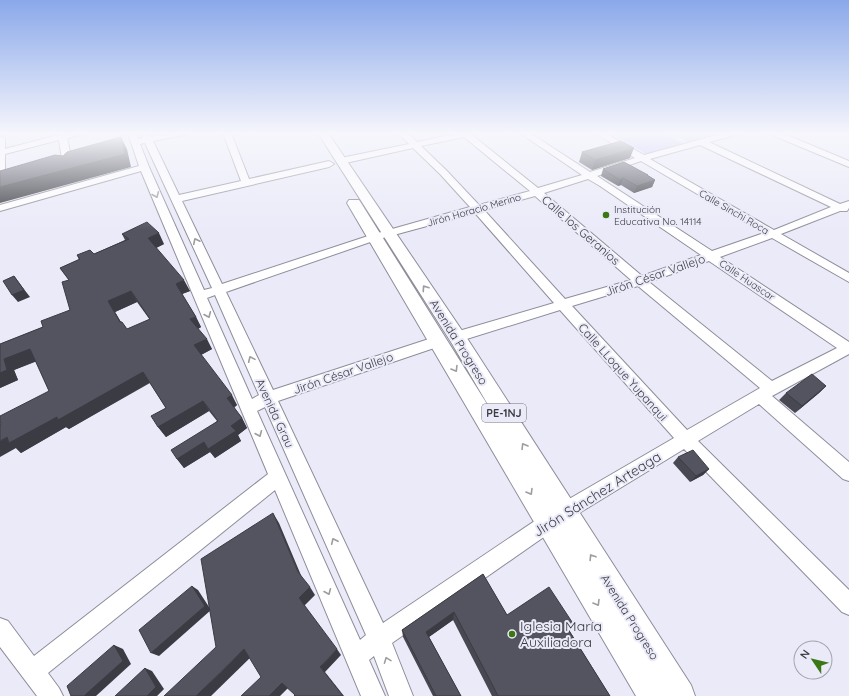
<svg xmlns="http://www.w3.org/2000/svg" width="849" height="696" font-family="Quicksand,sans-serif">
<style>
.green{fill:#c2bff8}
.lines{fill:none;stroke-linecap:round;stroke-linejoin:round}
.minor-casing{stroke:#8e8e9b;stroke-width:2}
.major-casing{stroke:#8e8e9b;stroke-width:2}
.minor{fill:#fff;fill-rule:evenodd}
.major{fill:#fff;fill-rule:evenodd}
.wall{fill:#484853;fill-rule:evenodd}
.shaded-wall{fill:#3b3b43}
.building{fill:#545460;stroke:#3b3b43;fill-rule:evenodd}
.oneway{stroke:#9d9da0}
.poi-dot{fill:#3b7813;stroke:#eaeaf9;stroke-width:1.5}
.labels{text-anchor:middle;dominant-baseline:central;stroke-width:4;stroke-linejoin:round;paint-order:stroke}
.far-poi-label{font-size:10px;fill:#3b3b41;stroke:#eaeaf9;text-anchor:start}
.far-street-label{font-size:10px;fill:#3b3b41;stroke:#eaeaf9}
.shield{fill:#eaeaf9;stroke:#707078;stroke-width:1}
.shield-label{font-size:11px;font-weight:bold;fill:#3b3b41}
.street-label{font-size:12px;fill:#3b3b41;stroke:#eaeaf9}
.near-street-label{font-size:14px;fill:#3b3b41;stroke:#eaeaf9}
.near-poi-label{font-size:14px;fill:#3b3b41;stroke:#eaeaf9;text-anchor:start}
</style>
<rect width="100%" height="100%" fill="#eaeaf9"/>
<!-- green -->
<path class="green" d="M 610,133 L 662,133 L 683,143 L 646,154 Z
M 670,133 L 719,133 L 689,142 Z"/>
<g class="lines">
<defs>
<path id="minor" d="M 58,133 L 81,133 L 80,135 L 67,138 L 73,166 L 71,168 L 65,168 L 63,166 L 59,140 L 5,154 L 5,175 L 0,178 L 0,136 L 5,138 L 5,149 L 58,135 Z
M 128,133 L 136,133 L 138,139 L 143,138 L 141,133 L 149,133 L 151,137 L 171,133 L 188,133 L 184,135 L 153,141 L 179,195 L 241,181 L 223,133 L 231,133 L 249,179 L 329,161 L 334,164 L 329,167 L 182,201 L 222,284 L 371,235 L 470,207 L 440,174 L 413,148 L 341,164 L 337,161 L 341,158 L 409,144 L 398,133 L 407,133 L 417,142 L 460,133 L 475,133 L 472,135 L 538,188 L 582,175 L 520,133 L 530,133 L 590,172 L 635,158 L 595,133 L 605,133 L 644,155 L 724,133 L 737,133 L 736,135 L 709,142 L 840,204 L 849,201 L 849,208 L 847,211 L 840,211 L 781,234 L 849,273 L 849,282 L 772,238 L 720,257 L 849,342 L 849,354 L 772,396 L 849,462 L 849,481 L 843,479 L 759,404 L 698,441 L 849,590 L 849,615 L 842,612 L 684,449 L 571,518 L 392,643 L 413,696 L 389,696 L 374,656 L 369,660 L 385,696 L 361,696 L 275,490 L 48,673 L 59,688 L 63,696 L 37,696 L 0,647 L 0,618 L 8,621 L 34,656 L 268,474 L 141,171 L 0,211 L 0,205 L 139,166 ZM 464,137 L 530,191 L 479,205 L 446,170 L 421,146 ZM 145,143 L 212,288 L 204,290 L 149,167 L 140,144 ZM 700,145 L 831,207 L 774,230 L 650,159 ZM 641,161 L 764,233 L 712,251 L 597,176 ZM 588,179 L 600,186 L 701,255 L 642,276 L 544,193 ZM 535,196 L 631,280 L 565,299 L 484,210 ZM 475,213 L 554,303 L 452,333 L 450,337 L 452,341 L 457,342 L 560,310 L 674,438 L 557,506 L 383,623 L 278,401 L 443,345 L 445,341 L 443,337 L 438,336 L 273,390 L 226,292 L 379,239 ZM 709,261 L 837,348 L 772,381 L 649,282 ZM 638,286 L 760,388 L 687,430 L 572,306 ZM 215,295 L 259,395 L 252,399 L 207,298 ZM 265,407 L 366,635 L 360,640 L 257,411 Z
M 771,133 L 782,133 L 849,161 L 849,167 L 772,135 Z"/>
<path id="major" d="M 318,133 L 328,133 L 463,332 L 691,685 L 695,696 L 636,696 L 347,203 L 349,200 L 359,200 L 361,203 L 497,420 L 451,342 Z"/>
</defs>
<!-- minor casing -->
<use href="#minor" class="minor-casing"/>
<!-- major casing -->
<use href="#major" class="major-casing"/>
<!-- minor -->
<use href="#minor" class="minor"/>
<!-- major -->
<use href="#major" class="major"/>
</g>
<!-- wall -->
<path class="wall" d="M 582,152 L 630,158 L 592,170 L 579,162 Z
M 603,169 L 648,176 L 655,180 L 652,187 L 634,193 L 621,185 L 618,186 L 601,176 Z
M 122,234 L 164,244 L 156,248 L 190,291 L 182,294 L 196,317 L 201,327 L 198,329 L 212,349 L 201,355 L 237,405 L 234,408 L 242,418 L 247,428 L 238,435 L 241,441 L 215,458 L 210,452 L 184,468 L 177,459 L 217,421 L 209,411 L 166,437 L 158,427 L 166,408 L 150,383 L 69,429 L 66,427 L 21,453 L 16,448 L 49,391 L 36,361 L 14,370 L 18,380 L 0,388 L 0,344 L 43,327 L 70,310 L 69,280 L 60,268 L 79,260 L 77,255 L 94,254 L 125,240 ZM 137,302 L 150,320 L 127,329 L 121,322 L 115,312 Z
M 826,386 L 819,393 L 795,413 L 779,400 L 786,393 Z
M 678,457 L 709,469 L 703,475 L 690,482 L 673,463 Z
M 483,574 L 507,615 L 569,630 L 610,696 L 492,696 L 453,620 L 429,637 L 461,696 L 433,696 L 403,637 L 402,630 Z"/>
<!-- shaded-wall -->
<path class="shaded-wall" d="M 121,137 L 127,149 L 131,167 L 0,203 L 0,187 Z
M 634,148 L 630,158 L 592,170 L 595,160 Z
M 623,178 L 621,185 L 618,186 L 620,180 Z
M 655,180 L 652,187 L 634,193 L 637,186 Z
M 159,233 L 164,244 L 154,249 L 148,238 Z
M 14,276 L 20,284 L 30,297 L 18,302 L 12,295 Z
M 184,280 L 190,291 L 182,294 L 176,284 Z
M 131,291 L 137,302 L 115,312 L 127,333 L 120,322 L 108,301 Z
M 196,317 L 201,327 L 196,330 L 190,319 Z
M 207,339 L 212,349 L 199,356 L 194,345 Z
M 30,349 L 40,360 L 14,370 L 18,380 L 0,388 L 0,373 L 4,359 Z
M 143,372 L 150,382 L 69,429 L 66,427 L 21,453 L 16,448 L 0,457 L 0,441 L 7,437 L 57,417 Z
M 826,386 L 819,393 L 795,413 L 802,406 Z
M 232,395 L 237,405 L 232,408 L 227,398 Z
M 203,401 L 209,411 L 166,437 L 158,427 Z
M 242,418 L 247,428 L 238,435 L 241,441 L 215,458 L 208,449 L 231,426 Z
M 204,442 L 210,452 L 184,468 L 177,459 Z
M 709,469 L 703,475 L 690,482 L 696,476 Z
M 273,513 L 279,523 L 303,580 L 298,572 Z
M 192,586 L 198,590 L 211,610 L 159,656 L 151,653 Z
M 310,587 L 315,595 L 304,606 L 299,598 Z
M 454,612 L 453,620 L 426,639 L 426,632 Z
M 114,645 L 123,649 L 131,664 L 96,696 L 84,696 Z
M 244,649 L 253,655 L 211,696 L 196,696 Z
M 337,649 L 341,655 L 325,672 L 344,696 L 343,696 L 320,667 Z
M 145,668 L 152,671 L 164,689 L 157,696 L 147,696 Z
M 282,683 L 289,687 L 280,696 L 269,696 Z"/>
<!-- building -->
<path class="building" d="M 121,137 L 125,154 L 0,187 L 0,171 L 55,155 L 63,156 L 67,152 Z
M 621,141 L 634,148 L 595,160 L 582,152 Z
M 624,162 L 648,175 L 647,175 L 655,180 L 637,186 L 623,178 L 620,180 L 603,169 Z
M 147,222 L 159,233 L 148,238 L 184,280 L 176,284 L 196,317 L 190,319 L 207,339 L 194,345 L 232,395 L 227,398 L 242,418 L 231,426 L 236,431 L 208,449 L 204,442 L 177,459 L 171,450 L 218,421 L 203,401 L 158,427 L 151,416 L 166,408 L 143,372 L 58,420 L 57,417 L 9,443 L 7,437 L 0,441 L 0,424 L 1,424 L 0,421 L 0,416 L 49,391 L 30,349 L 4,359 L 7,370 L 0,373 L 0,344 L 43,327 L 41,321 L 70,310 L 62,282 L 69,280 L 60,268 L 80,259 L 77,255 L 90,250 L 94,254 L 129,239 L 122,234 ZM 131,291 L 150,319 L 127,329 L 122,322 L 120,322 L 108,301 Z
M 14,276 L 24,290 L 12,295 L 3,281 Z
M 812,374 L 826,386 L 802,406 L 786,393 Z
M 693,450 L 709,469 L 696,476 L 678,457 Z
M 273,513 L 298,572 L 310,587 L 299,598 L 337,649 L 320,667 L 343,696 L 294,696 L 295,695 L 282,683 L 269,696 L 241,696 L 261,677 L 244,649 L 196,696 L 164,696 L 216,647 L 201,559 Z
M 483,574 L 507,615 L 549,587 L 574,625 L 568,629 L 610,696 L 498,696 L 492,684 L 454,612 L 426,632 L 461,696 L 436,696 L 402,630 Z
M 192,586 L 205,606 L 151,653 L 139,630 Z
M 114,645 L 123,661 L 84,696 L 71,696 L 67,686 Z
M 145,668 L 156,687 L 147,696 L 115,696 Z"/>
<!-- one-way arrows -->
<defs><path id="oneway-chevron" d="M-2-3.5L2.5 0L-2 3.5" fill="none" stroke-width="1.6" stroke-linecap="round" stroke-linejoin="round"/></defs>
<g class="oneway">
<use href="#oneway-chevron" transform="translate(156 195) rotate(67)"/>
<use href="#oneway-chevron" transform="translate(196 241) rotate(-116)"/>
<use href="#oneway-chevron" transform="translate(425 288) rotate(-124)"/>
<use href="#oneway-chevron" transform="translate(208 315) rotate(67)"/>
<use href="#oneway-chevron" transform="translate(251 359) rotate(-114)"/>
<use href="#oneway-chevron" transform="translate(455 369) rotate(59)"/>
<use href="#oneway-chevron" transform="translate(259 434) rotate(67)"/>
<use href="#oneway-chevron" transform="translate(524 446) rotate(-121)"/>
<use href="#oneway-chevron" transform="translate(530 492) rotate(59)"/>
<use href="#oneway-chevron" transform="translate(334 541) rotate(-115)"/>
<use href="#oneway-chevron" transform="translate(592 557) rotate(-122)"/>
<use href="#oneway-chevron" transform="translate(328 592) rotate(67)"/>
<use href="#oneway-chevron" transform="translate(597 603) rotate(59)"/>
<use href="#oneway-chevron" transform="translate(387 660) rotate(-111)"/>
</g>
<!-- sky -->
<linearGradient id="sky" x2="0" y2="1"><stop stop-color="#8aa8ea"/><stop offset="0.58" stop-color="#f6f6fc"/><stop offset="1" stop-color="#f6f6fc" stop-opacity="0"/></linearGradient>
<rect width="849" height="230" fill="url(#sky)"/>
<!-- markers -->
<g class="poi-dot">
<circle cx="606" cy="215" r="4"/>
<circle cx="512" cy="634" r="4"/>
</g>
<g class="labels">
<!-- far-poi labels -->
<g class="far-poi-label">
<text x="614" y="209">Institución<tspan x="614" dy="12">Educativa No. 14114</tspan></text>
</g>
<!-- far-street labels -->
<g class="far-street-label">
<text transform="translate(474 210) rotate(-16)">Jirón Horacio Merino</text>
<text transform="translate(734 212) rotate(30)">Calle Sinchi Roca</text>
<text transform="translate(747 280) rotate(34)">Calle Huascar</text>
</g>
<!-- shield labels -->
<rect class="shield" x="482" y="404" width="44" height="18" rx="3"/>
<g class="shield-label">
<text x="504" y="413">PE-1NJ</text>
</g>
<!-- street labels -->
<g class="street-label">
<text transform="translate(581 230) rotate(41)">Calle los Geranios</text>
<text transform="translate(655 275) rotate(-19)">Jirón César Vallejo</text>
<text transform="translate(459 342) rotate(58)">Avenida Progreso</text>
<text transform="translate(623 372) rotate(48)">Calle LLoque Yupanqui</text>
<text transform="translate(343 373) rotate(-19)">Jirón César Vallejo</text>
<text transform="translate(275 413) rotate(65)">Avenida Grau</text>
<text transform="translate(630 617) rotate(58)">Avenida Progreso</text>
</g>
<!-- near-street labels -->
<g class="near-street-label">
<text transform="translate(597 494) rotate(-32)">Jirón Sánchez Arteaga</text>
</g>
<!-- near-poi labels -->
<g class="near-poi-label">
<text x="520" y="626">Iglesia María<tspan x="520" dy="16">Auxiliadora</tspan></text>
</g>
</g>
<!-- north arrow -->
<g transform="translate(813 660) rotate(305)"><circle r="19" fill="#eaeaf9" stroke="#a4a4af"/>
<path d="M0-3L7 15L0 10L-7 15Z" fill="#3b7813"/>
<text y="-6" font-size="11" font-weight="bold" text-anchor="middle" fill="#3b3b41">N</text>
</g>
</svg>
